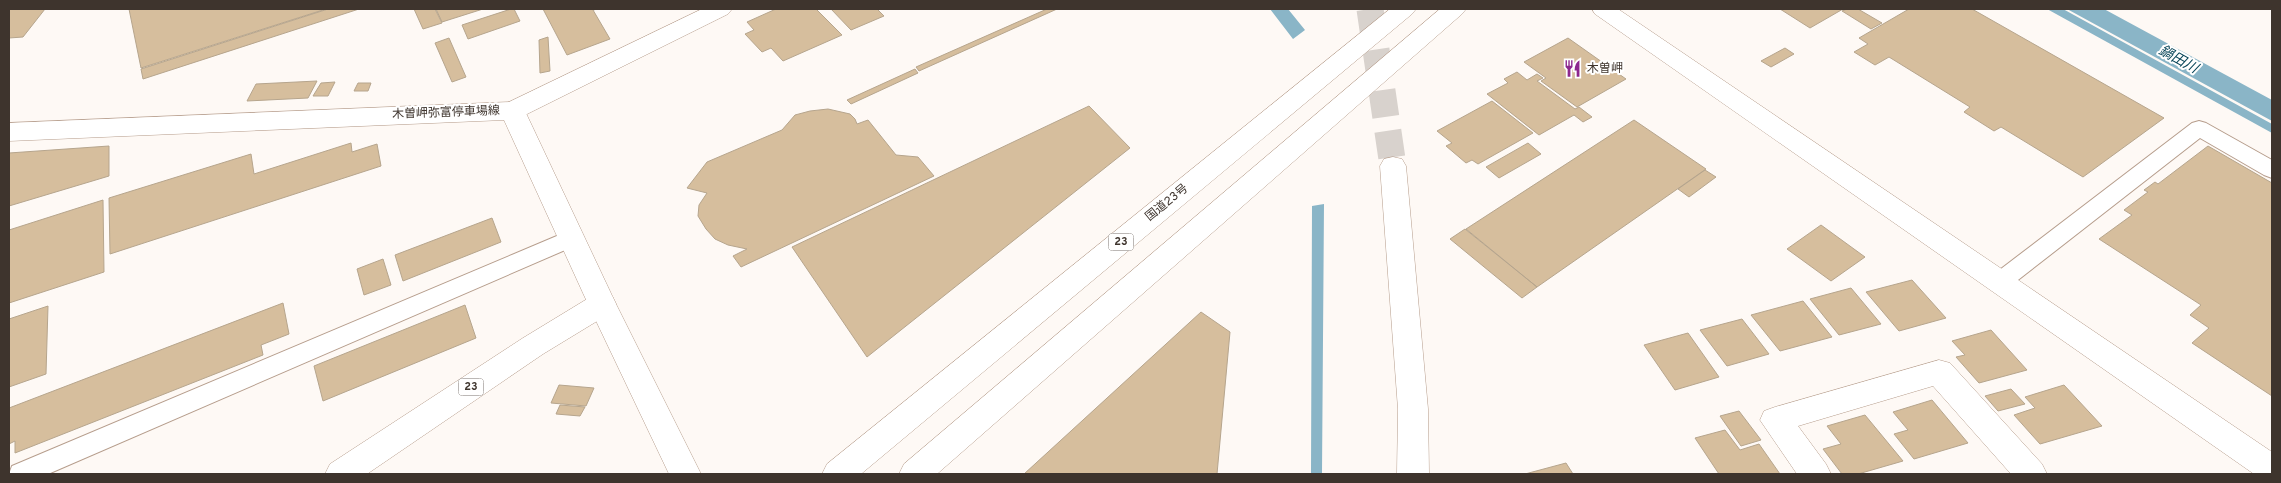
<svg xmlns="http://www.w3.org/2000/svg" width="2281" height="483" font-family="Overpass,'Noto Sans JP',sans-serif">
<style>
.water{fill:#8ab5c7}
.building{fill:#d6be9d;stroke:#b6a58d}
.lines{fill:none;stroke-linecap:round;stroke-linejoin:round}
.minor-tunnel{stroke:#d8d2cd;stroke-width:27;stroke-dasharray:27 14;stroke-linecap:butt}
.service-casing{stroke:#b69d8c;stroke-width:2}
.minor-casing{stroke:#b69d8c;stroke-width:1}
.tertiary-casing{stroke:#b69d8c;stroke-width:1}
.secondary-casing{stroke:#b69d8c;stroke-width:1}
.trunk-casing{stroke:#b69d8c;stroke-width:1}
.service{fill:#fff;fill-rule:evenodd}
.minor{fill:#fff;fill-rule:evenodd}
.tertiary{fill:#fff;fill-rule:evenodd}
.secondary{fill:#fff;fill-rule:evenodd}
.trunk{fill:#fff;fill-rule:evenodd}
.labels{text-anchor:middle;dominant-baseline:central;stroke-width:4;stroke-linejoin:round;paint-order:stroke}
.shield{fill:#fff;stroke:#78716c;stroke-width:1}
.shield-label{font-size:11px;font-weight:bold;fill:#3e342d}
.poi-label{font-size:12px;fill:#3e342d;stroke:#fff;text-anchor:start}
.street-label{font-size:12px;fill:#3e342d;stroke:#fff}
.water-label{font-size:14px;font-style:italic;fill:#084558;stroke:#fff}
</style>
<rect width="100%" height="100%" fill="#fef9f5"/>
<!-- water -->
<path class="water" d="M 1270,9 L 1288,9 L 1305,30 L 1293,39 Z
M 2047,9 L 2063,9 L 2272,124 L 2272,133 Z
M 2067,9 L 2104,9 L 2272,100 L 2272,121 Z
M 1324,204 L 1322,474 L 1311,474 L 1312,206 Z"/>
<!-- building -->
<path class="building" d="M 9,9 L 45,9 L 23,37 L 9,38 Z
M 129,9 L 326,9 L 141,68 Z
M 328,9 L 359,9 L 143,79 L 141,69 Z
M 414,9 L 435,9 L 442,23 L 423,29 Z
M 436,9 L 483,9 L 442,22 Z
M 511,9 L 514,9 L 520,21 L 468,39 L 462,25 Z
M 543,9 L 598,9 L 593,10 L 610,39 L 567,55 Z
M 776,9 L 816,9 L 842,35 L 783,61 L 771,48 L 762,52 L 745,34 L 754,30 L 747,22 Z
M 831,9 L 877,9 L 884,16 L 851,30 Z
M 1047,9 L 1057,9 L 919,71 L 916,67 Z
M 1780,9 L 1843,9 L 1810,28 Z
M 1847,9 L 1858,9 L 1882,23 L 1871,29 L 1842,11 Z
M 1909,9 L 1972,9 L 2164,118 L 2083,177 L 2001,127 L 1994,131 L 1964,112 L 1970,107 L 1889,57 L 1875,65 L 1854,52 L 1868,44 L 1859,38 Z
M 548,37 L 550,71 L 540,73 L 539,40 Z
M 449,38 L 466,77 L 452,82 L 435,43 Z
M 1568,38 L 1626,79 L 1577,107 L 1541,81 L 1546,78 L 1524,62 Z
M 1785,48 L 1794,54 L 1771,67 L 1761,61 Z
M 915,69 L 918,73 L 851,104 L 847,100 Z
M 1517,72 L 1527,80 L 1537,74 L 1543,78 L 1537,81 L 1575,109 L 1579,107 L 1592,117 L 1583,122 L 1574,115 L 1539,135 L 1487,94 L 1508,83 L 1504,79 Z
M 317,81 L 308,98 L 247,101 L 256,84 Z
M 335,82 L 328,96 L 313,96 L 321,83 Z
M 358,83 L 371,83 L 368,91 L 354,91 Z
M 1492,101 L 1533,133 L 1478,164 L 1472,160 L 1466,163 L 1446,146 L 1452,143 L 1437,131 Z
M 1089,106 L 1130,148 L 867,357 L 792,247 Z
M 828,109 L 850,114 L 855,119 L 857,124 L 868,120 L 896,155 L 918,157 L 934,176 L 741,267 L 733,256 L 747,249 L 728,245 L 715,239 L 706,229 L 698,216 L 699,205 L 707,193 L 687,188 L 707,162 L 782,130 L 795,115 L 810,111 Z
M 1634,120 L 1706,169 L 1537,287 L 1466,229 Z
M 351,143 L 352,152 L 377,144 L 381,166 L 110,254 L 109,198 L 251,154 L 254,174 Z
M 1528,143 L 1541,154 L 1499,178 L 1486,167 Z
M 109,146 L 109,176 L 9,206 L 9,153 Z
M 2208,146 L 2272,183 L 2272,396 L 2192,343 L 2209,328 L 2190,315 L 2201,305 L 2099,239 L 2132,215 L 2124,210 L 2148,192 L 2144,190 L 2155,182 L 2158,184 Z
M 1705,170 L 1716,177 L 1689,197 L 1678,189 Z
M 103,200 L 104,272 L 9,303 L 9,230 Z
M 492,218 L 501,242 L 403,281 L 395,255 Z
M 1821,225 L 1865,257 L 1831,281 L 1787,249 Z
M 1465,229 L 1537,287 L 1522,298 L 1450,239 Z
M 383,259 L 391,285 L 364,295 L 357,269 Z
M 1912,280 L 1946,318 L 1899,331 L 1866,292 Z
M 1851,288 L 1881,324 L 1839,335 L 1810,299 Z
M 1803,301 L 1832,337 L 1780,351 L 1751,315 Z
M 283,303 L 289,334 L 261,345 L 263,355 L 15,453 L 15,441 L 9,444 L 9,408 Z
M 465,305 L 476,338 L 323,401 L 314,366 Z
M 48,306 L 46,374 L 9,387 L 9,319 Z
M 1201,312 L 1230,332 L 1217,474 L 1024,474 Z
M 1742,319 L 1769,354 L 1727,366 L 1700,330 Z
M 1991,330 L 2027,370 L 1979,383 L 1956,357 L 1965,355 L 1952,341 Z
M 1688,333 L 1719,377 L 1675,390 L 1644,345 Z
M 559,385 L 594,388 L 586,406 L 551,403 Z
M 2064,385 L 2102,426 L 2040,444 L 2014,415 L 2035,408 L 2025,397 Z
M 2011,389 L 2025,404 L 1998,411 L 1985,396 Z
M 1932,400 L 1968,443 L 1914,459 L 1894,434 L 1908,430 L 1893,412 Z
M 560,405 L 585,407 L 580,416 L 556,414 Z
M 1739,411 L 1761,440 L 1741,446 L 1720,416 Z
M 1865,415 L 1903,461 L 1858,474 L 1842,474 L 1823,449 L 1841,444 L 1827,426 Z
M 1725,430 L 1740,450 L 1759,444 L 1780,474 L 1719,474 L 1695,438 Z
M 1566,463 L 1573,474 L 1525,474 Z"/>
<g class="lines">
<!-- minor-tunnel -->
<path class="minor-tunnel" d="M 1370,9 L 1393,166"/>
<defs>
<path id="service" d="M 2199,121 L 2206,123 L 2272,160 L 2272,178 L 2264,175 L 2200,138 L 2009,287 L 2001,290 L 1993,287 L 1989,281 L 1993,275 L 2192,123 Z
M 571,230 L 579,232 L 582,238 L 579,244 L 48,474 L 9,474 L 12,466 Z"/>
<path id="minor" d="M 1939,360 L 1950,363 L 2042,464 L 2047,474 L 2011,474 L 1933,386 L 1798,426 L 1826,464 L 1831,474 L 1797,474 L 1760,420 L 1764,411 L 1775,407 Z"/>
<path id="tertiary" d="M 702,9 L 732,9 L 728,14 L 521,117 L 512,120 L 503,117 L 499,111 L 503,105 Z
M 1592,9 L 1618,9 L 2272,452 L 2272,474 L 2254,474 L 1595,14 Z
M 1393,157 L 1402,159 L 1406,166 L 1428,409 L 1429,474 L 1397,474 L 1398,409 L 1380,166 L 1384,159 Z"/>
<path id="secondary" d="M 512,102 L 521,105 L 525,111 L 616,304 L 701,474 L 669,474 L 588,304 L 504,120 L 9,141 L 9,123 Z"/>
<path id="trunk" d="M 1390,9 L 1416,9 L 1412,14 L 861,474 L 822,474 L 827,464 Z
M 1440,9 L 1466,9 L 1462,14 L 937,474 L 899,474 L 904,464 Z
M 602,293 L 612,296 L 616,304 L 612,312 L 543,354 L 367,474 L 325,474 L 330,464 L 523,338 L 592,296 Z"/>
</defs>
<!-- service casing -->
<use href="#service" class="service-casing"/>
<!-- minor casing -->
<use href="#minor" class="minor-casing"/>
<!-- tertiary casing -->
<use href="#tertiary" class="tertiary-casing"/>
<!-- secondary casing -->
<use href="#secondary" class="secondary-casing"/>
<!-- trunk casing -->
<use href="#trunk" class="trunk-casing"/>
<!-- service -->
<use href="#service" class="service"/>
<!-- minor -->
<use href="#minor" class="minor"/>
<!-- tertiary -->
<use href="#tertiary" class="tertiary"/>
<!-- secondary -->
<use href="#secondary" class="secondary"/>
<!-- trunk -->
<use href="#trunk" class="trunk"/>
</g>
<!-- icons -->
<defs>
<symbol id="restaurant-bare" viewBox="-9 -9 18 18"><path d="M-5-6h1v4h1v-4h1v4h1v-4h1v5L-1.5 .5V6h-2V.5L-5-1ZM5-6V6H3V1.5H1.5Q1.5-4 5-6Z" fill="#8c278e" stroke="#fff" stroke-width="2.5" paint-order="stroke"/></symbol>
</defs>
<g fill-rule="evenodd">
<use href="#restaurant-bare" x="1560" y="56" width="25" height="25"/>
</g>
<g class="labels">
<!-- shield labels -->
<g class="shield">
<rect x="1108.5" y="233.5" width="25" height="17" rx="4"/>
<rect x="458.5" y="378.5" width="25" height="17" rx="4"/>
</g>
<g class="shield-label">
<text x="1121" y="242">23</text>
<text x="471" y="387">23</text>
</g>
<!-- poi labels -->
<g class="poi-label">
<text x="1587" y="69">木曽岬</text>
</g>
<!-- street labels -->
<g class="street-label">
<text transform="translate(446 113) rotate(-2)">木曽岬弥富停車場線</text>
<text transform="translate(1167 203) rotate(-39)">国道23号</text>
</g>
<!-- water labels -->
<g class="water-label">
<text transform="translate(2178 60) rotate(29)">鍋田川</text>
</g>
</g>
<!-- border -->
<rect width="2281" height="483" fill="none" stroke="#3e342d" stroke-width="20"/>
</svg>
